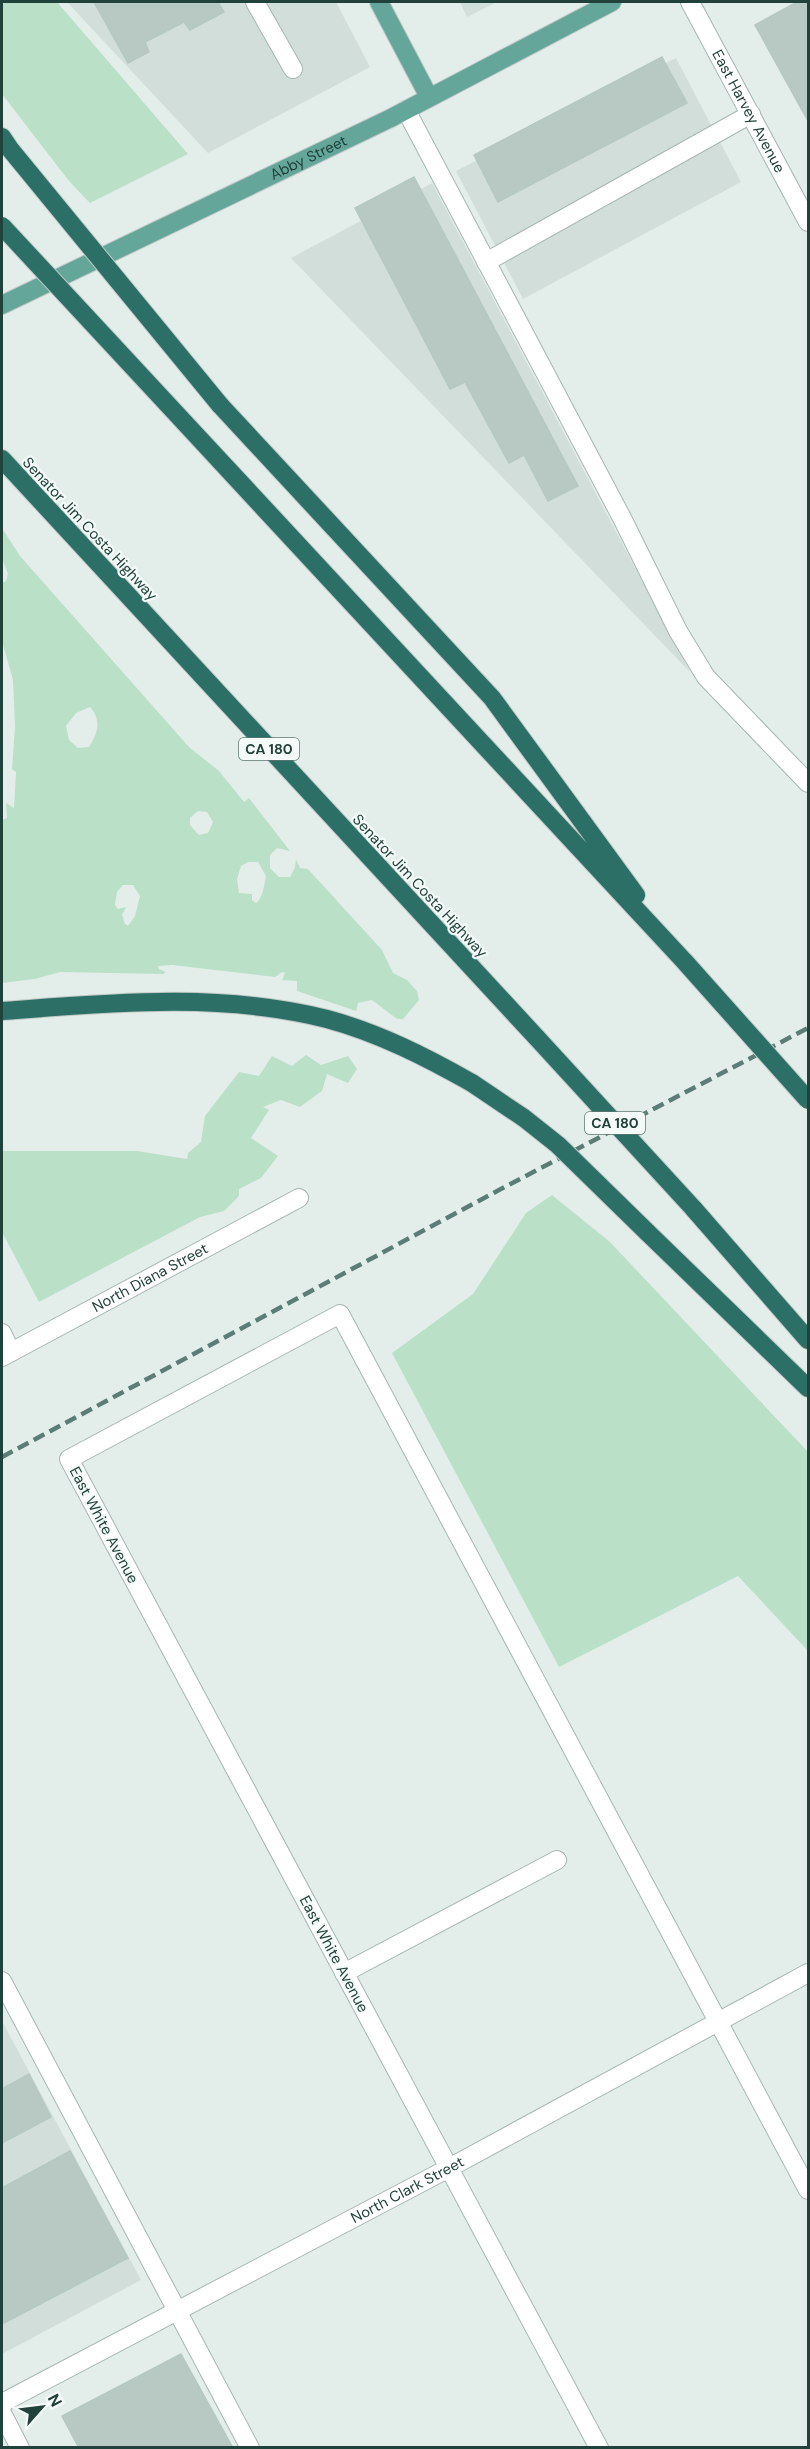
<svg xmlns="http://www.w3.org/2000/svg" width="810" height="2449" font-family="'DM Sans',sans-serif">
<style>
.built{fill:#d1ded9}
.green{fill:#bbe0c8;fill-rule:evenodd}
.building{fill:#b8c9c3;stroke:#b5c8c2;stroke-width:1.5}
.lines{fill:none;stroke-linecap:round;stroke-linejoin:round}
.minor-casing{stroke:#a5b7b2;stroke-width:20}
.major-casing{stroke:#c1cac8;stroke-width:20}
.highway-casing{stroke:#c1cac8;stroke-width:20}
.minor{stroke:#fff;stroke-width:18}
.major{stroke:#65a69a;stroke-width:18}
.highway{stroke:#2b6f66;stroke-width:18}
.rail{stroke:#5c7c76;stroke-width:4.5;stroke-dasharray:12 6;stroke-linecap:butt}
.highway-bridge-casing{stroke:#c1cac8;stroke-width:20;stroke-linecap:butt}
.highway-bridge{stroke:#2b6f66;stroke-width:18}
.labels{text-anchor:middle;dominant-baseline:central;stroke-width:4.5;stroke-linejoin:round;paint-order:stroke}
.shield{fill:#f4faf7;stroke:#607873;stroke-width:1.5}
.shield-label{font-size:14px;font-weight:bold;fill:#21413b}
.street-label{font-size:15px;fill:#21413b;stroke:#f4faf7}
</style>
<rect width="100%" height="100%" fill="#e3eeea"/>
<!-- built -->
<path class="built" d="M 67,2 L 336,2 L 370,67 L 208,153 Z
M 460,2 L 497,2 L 467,17 Z
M 676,58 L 741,182 L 523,299 L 456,171 Z
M 432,183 L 690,672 L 291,258 Z
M 2,2021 L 141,2280 L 2,2354 Z"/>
<!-- green -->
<path class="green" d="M 2,2 L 57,2 L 188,154 L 90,203 L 69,181 L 2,94 Z
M 2,528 L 20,556 L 189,747 L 219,771 L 244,802 L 249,798 L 290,851 L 277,848 L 270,855 L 270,868 L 279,877 L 290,877 L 295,867 L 296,859 L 300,868 L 308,869 L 382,950 L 393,973 L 407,980 L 417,991 L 419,1000 L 403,1019 L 397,1019 L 372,1000 L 358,1003 L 356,1011 L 297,991 L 297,981 L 282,980 L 285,973 L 282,972 L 275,977 L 172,965 L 158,966 L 159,969 L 166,972 L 163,974 L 60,972 L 35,979 L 2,983 L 2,820 L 7,818 L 6,803 L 14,808 L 16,772 L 12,769 L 15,726 L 13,680 L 2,641 L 2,583 L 6,581 L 8,574 L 2,558 ZM 90,707 C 102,721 98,732 89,747 L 78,748 L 69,740 L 66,726 L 76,713 ZM 198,811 L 207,812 L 213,822 L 208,833 L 199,835 L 190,825 L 190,818 ZM 248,862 L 258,862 L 266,876 C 264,885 263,898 256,903 L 252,900 L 252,894 L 239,893 L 237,879 L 241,866 ZM 123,885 L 133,885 L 140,896 L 135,916 L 128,926 L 125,924 L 122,915 L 126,907 L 118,909 L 115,905 L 117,892 Z
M 306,1055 L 321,1065 L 348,1056 L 357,1069 L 348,1083 L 327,1074 L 322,1091 L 300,1107 L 281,1100 L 263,1107 L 269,1110 L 251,1138 L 278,1156 L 261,1178 L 239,1189 L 239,1196 L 224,1211 L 200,1217 L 39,1302 L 2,1232 L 2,1151 L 137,1151 L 187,1159 L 188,1153 L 201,1142 L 205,1116 L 239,1072 L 259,1076 L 272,1056 L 292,1066 Z
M 552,1195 L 610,1242 L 808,1452 L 808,1651 L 738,1576 L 559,1667 L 392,1353 L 473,1294 L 526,1213 Z"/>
<!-- building -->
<path class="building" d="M 94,2 L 218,2 L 224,12 L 190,30 L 184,22 L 145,42 L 149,52 L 128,63 Z
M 797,2 L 808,2 L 808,121 L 755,25 Z
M 662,57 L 687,103 L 498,202 L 474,155 Z
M 414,177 L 578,486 L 548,501 L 524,455 L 509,463 L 465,382 L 450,389 L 355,208 Z
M 29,2074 L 51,2117 L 2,2143 L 2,2089 Z
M 70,2151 L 128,2258 L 2,2324 L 2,2188 Z
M 181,2354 L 233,2448 L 79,2448 L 62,2416 Z"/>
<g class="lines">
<defs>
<g id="minor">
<path d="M 255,2 L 293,69"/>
<path id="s1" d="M 690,2 L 808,222"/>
<path d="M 406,110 L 622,518 L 678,631 L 706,677 L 808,783"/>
<path d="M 486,262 L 751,114"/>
<path d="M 2,1333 L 11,1352"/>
<path id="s2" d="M 2,1357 L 299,1198"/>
<path d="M 344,1973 L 557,1860"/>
<path d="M 2,1981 L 250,2448"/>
<path id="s3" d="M 2,2403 L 449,2168 L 808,1973"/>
<path d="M 2,2413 L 20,2448"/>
<path d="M 599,2448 L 69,1459 L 340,1314 L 808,2190"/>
</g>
<g id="major">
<path d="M 379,2 L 429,97"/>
<path id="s4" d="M 2,305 L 391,118 L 612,2"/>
</g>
<path id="highway" d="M 2,137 L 10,149
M 220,405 L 492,698 L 636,895
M 184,422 L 685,962
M 2,459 L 537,1038
M 2,1011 C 109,1003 221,992 327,1019 C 379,1033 426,1057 472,1083
M 693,1208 L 808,1340
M 647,1232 L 808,1388"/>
</defs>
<!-- minor casing -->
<use href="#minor" class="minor-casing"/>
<!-- major casing -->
<use href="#major" class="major-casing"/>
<!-- highway casing -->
<use href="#highway" class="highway-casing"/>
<!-- minor -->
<use href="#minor" class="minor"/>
<!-- major -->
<use href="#major" class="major"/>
<!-- highway -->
<use href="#highway" class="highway"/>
<!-- rail -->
<path class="rail" d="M 2,1457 L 499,1190 L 808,1028"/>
<defs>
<path id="highway-bridge" d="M 10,149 L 220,405
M 2,226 L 184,422
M 685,962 L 808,1100
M 537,1038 L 693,1208
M 472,1083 L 524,1118 L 558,1145 L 647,1232"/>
</defs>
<!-- highway-bridge casing -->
<use href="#highway-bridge" class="highway-bridge-casing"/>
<!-- highway-bridge -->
<use href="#highway-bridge" class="highway-bridge"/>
</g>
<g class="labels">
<!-- shield labels -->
<g class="shield">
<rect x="239" y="738" width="60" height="22" rx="4.5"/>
<rect x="585" y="1112" width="60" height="22" rx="4.5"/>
</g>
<g class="shield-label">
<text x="269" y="749">CA 180</text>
<text x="615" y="1123">CA 180</text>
</g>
<!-- street labels -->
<g class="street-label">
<text stroke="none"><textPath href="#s1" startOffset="124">East Harvey Avenue</textPath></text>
<text stroke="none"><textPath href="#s4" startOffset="340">Abby Street</textPath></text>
<text transform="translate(90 529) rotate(47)">Senator Jim Costa Highway</text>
<text transform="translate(420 886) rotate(47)">Senator Jim Costa Highway</text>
<text stroke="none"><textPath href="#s2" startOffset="168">North Diana Street</textPath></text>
<text transform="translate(104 1525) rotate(62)">East White Avenue</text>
<text transform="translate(334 1954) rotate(62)">East White Avenue</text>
<text stroke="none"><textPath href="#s3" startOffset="458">North Clark Street</textPath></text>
</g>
</g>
<!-- border -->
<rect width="810" height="2449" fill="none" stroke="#21413b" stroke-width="6"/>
<!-- north arrow -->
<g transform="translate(42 2407) rotate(62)" stroke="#f4faf7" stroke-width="4.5" paint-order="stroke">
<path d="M0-4.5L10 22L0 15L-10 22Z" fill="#21413b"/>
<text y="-9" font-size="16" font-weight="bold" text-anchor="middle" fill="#21413b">N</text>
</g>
</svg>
